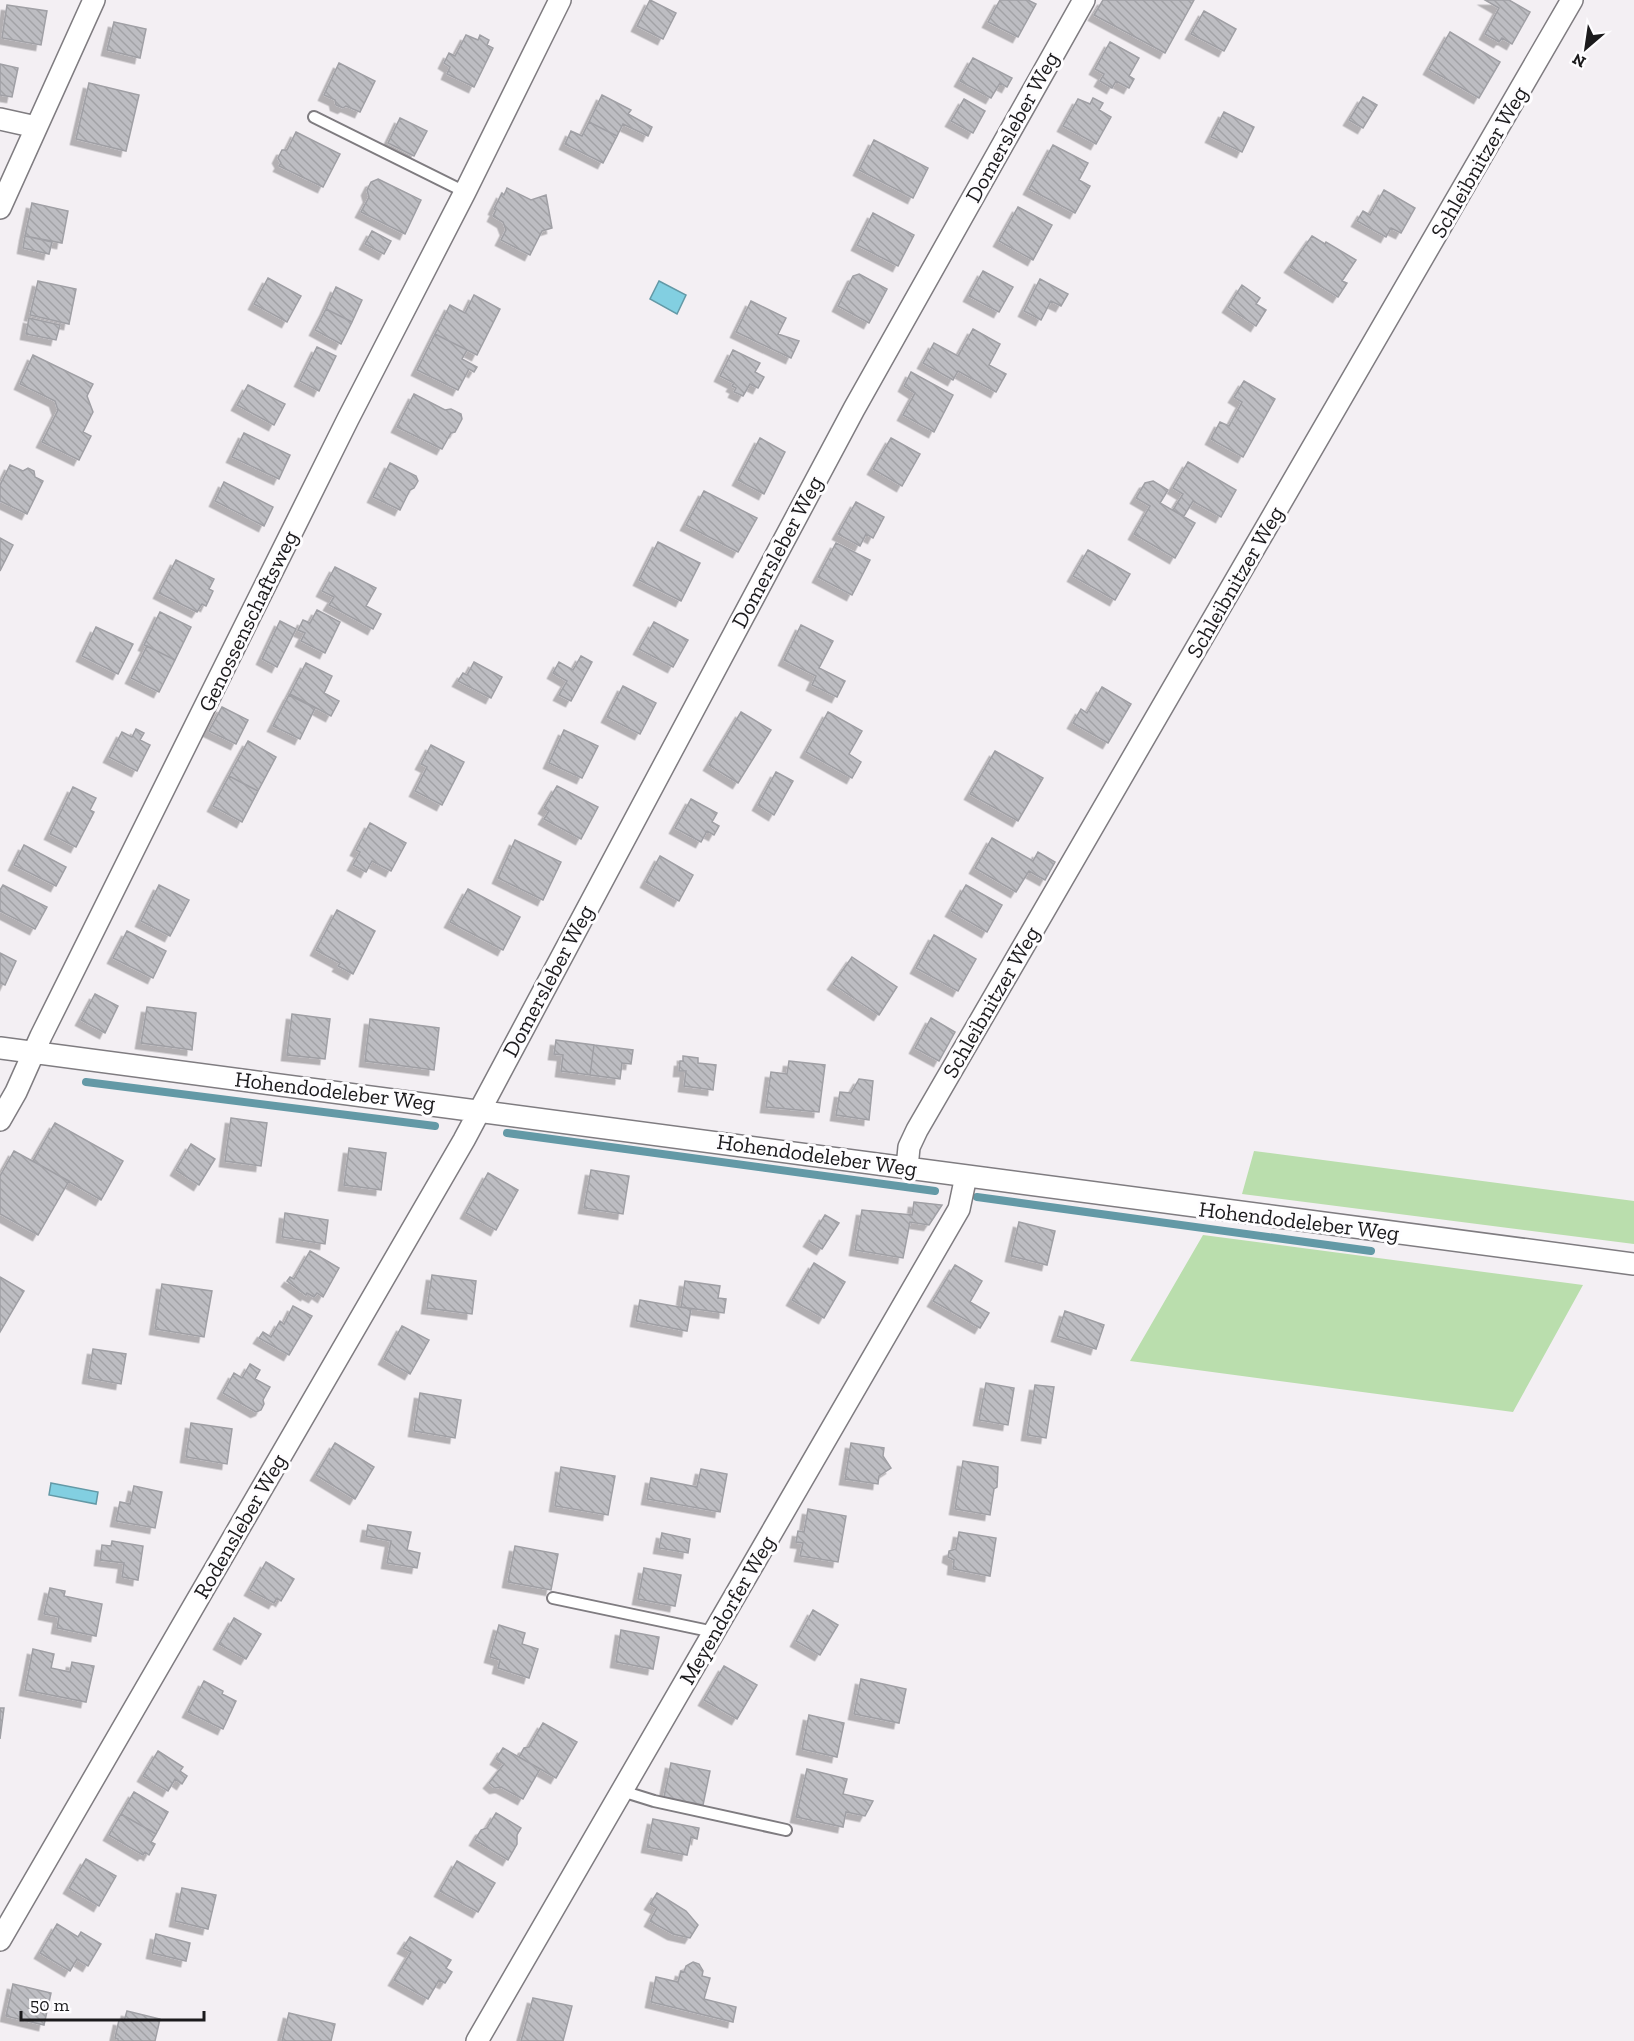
<svg xmlns="http://www.w3.org/2000/svg" width="1634" height="2041" font-family="'Zilla Slab',serif">
<style>
.green{fill:#badead}
.water{fill:#82cfe1;stroke:#6399a6;stroke-width:1.5}
.lines{fill:none;stroke-linecap:round;stroke-linejoin:round}
.stream{stroke:#6399a6;stroke-width:8}
.building{fill:url(#building-back-hatch);stroke:#a0a0a5;stroke-width:1.5;filter:url(#shadow)}
.lane-casing{stroke:#7f7c80;stroke-width:14}
.street-casing{stroke:#7f7c80;stroke-width:24}
.lane{stroke:#fff;stroke-width:10}
.street{stroke:#fff;stroke-width:21}
.labels{text-anchor:middle;dominant-baseline:central;stroke-width:6;stroke-linejoin:round;paint-order:stroke}
.street-label{font-size:22px;fill:#1b1a1c;stroke:#fefdff}
</style>
<defs>
<pattern id="building-back-hatch" width="6" height="6" patternUnits="userSpaceOnUse" patternTransform="scale(1.5)"><rect width="6" height="6" fill="#bdbdc2"/><path d="M-1 5l2 2M0 0l6 6M5-1l2 2" fill="none" stroke="#a2a2a6"/></pattern>
<filter id="shadow"><feDropShadow dx="-5.5" dy="5.5" stdDeviation="0" flood-color="#0004"/></filter>
</defs>
<rect width="100%" height="100%" fill="#f3eff3"/>
<!-- green -->
<path class="green" d="M 1254,1151 L 1634,1201 L 1634,1244 L 1242,1194 Z
M 1203,1235 L 1583,1285 L 1513,1412 L 1130,1361 Z"/>
<!-- water -->
<path class="water" d="M 659,281 L 686,295 L 677,314 L 650,299 Z
M 51,1483 L 98,1492 L 96,1504 L 49,1495 Z"/>
<g class="lines">
<!-- stream -->
<path class="stream" d="M 86,1082 L 435,1126
M 507,1133 L 935,1191
M 977,1197 L 1371,1251"/>
</g>
<!-- building -->
<path class="building" d="M 650,0 L 676,13 L 663,39 L 637,26 Z
M 1000,0 L 1028,0 L 1036,4 L 1018,37 L 988,22 Z
M 1103,0 L 1194,0 L 1165,53 L 1094,15 Z
M 1485,0 L 1509,0 L 1530,12 L 1512,44 L 1502,38 L 1499,42 L 1485,34 L 1499,8 Z
M 7,5 L 47,11 L 41,45 L 2,38 Z
M 1204,11 L 1236,29 L 1224,51 L 1191,34 Z
M 114,22 L 146,29 L 140,58 L 107,50 Z
M 1450,32 L 1500,62 L 1479,98 L 1429,69 Z
M 466,35 L 478,40 L 480,35 L 489,40 L 487,45 L 493,48 L 474,87 L 447,74 L 450,67 L 444,63 L 449,53 L 455,56 Z
M 1110,42 L 1139,58 L 1129,76 L 1134,79 L 1129,88 L 1116,81 L 1112,88 L 1100,81 L 1104,74 L 1095,69 Z
M 973,58 L 1012,78 L 1007,87 L 1000,83 L 991,98 L 960,81 Z
M 339,63 L 375,81 L 360,112 L 346,106 L 343,108 L 336,105 L 335,100 L 324,95 Z
M 0,64 L 18,68 L 12,97 L 0,95 Z
M 89,83 L 139,95 L 126,151 L 76,139 Z
M 602,95 L 631,110 L 628,114 L 652,127 L 648,136 L 623,124 L 617,136 L 589,122 Z
M 1363,97 L 1377,105 L 1363,128 L 1349,120 Z
M 1093,98 L 1103,103 L 1099,110 L 1111,117 L 1096,144 L 1063,126 L 1078,99 L 1090,104 Z
M 964,99 L 985,111 L 973,133 L 951,121 Z
M 1224,112 L 1254,127 L 1242,152 L 1211,137 Z
M 400,118 L 427,131 L 414,156 L 388,143 Z
M 589,122 L 617,136 L 603,163 L 565,144 L 571,131 L 582,136 Z
M 296,132 L 340,154 L 323,187 L 279,166 L 281,163 L 278,158 L 282,150 L 287,150 Z
M 874,140 L 928,168 L 913,198 L 859,170 Z
M 1053,145 L 1088,163 L 1079,180 L 1090,186 L 1075,213 L 1029,189 Z
M 378,179 L 421,200 L 405,234 L 361,212 L 369,197 L 367,190 L 371,182 Z
M 507,188 L 531,200 L 546,195 L 552,228 L 542,231 L 530,255 L 501,240 L 506,230 L 503,222 L 493,216 L 496,210 L 494,209 L 502,193 L 504,195 Z
M 1384,190 L 1415,208 L 1401,233 L 1391,228 L 1386,237 L 1357,221 L 1363,211 L 1370,215 Z
M 32,203 L 68,211 L 62,243 L 25,236 Z
M 1018,207 L 1052,225 L 1033,260 L 999,241 Z
M 873,213 L 914,235 L 898,266 L 857,245 Z
M 372,231 L 391,241 L 384,254 L 365,244 Z
M 25,236 L 52,242 L 49,254 L 23,248 Z
M 1312,236 L 1325,244 L 1326,242 L 1356,260 L 1342,281 L 1347,283 L 1338,297 L 1290,267 Z
M 983,271 L 1013,287 L 999,312 L 969,296 Z
M 859,274 L 887,289 L 869,323 L 838,306 L 853,276 Z
M 268,278 L 301,296 L 287,322 L 254,304 Z
M 1040,279 L 1068,294 L 1061,306 L 1051,301 L 1041,320 L 1024,311 Z
M 38,281 L 76,289 L 69,324 L 30,315 Z
M 1242,285 L 1260,298 L 1256,304 L 1266,310 L 1256,326 L 1228,307 Z
M 336,287 L 362,300 L 352,322 L 326,309 Z
M 474,295 L 500,309 L 477,355 L 435,334 L 450,305 L 465,313 Z
M 751,301 L 786,318 L 778,334 L 799,341 L 791,358 L 736,332 Z
M 326,309 L 352,322 L 341,344 L 315,330 Z
M 29,318 L 60,325 L 56,340 L 26,334 Z
M 973,329 L 1000,344 L 989,365 L 1006,374 L 996,392 L 958,371 L 953,380 L 923,363 L 934,343 L 958,356 Z
M 435,334 L 467,350 L 462,359 L 477,367 L 474,372 L 469,369 L 458,390 L 417,370 Z
M 317,347 L 336,356 L 319,391 L 300,381 Z
M 733,350 L 760,363 L 755,372 L 764,377 L 758,388 L 750,384 L 743,396 L 734,392 L 736,388 L 732,386 L 734,383 L 720,376 Z
M 33,355 L 93,384 L 87,396 L 93,412 L 83,432 L 91,436 L 79,460 L 42,442 L 58,410 L 55,401 L 20,384 Z
M 911,372 L 953,395 L 934,432 L 903,415 L 915,393 L 904,386 Z
M 1244,381 L 1275,399 L 1243,457 L 1211,439 L 1220,422 L 1229,426 L 1242,402 L 1234,397 Z
M 248,385 L 285,404 L 274,425 L 237,405 Z
M 414,394 L 445,410 L 451,409 L 461,414 L 462,419 L 455,432 L 451,433 L 442,449 L 397,427 Z
M 244,433 L 290,455 L 279,479 L 232,457 Z
M 760,438 L 785,452 L 764,494 L 738,480 Z
M 891,438 L 920,454 L 902,486 L 873,469 Z
M 1188,462 L 1236,490 L 1221,517 L 1193,501 L 1184,516 L 1173,510 L 1183,494 L 1173,488 Z
M 390,463 L 416,476 L 418,481 L 414,488 L 410,490 L 400,510 L 373,497 Z
M 10,465 L 23,471 L 28,468 L 34,471 L 35,477 L 43,481 L 27,514 L 0,501 L 0,485 Z
M 1153,481 L 1168,490 L 1160,503 L 1195,523 L 1175,558 L 1134,534 L 1150,506 L 1136,498 L 1145,483 Z
M 224,482 L 273,507 L 264,526 L 215,501 Z
M 704,491 L 757,518 L 738,552 L 686,525 Z
M 856,502 L 884,517 L 873,538 L 866,534 L 860,546 L 838,534 Z
M 0,538 L 13,545 L 0,571 Z
M 658,542 L 700,563 L 681,601 L 639,580 Z
M 836,543 L 870,560 L 852,595 L 818,577 Z
M 1088,550 L 1130,574 L 1115,600 L 1073,576 Z
M 176,560 L 214,579 L 209,589 L 213,591 L 206,606 L 202,604 L 197,612 L 159,593 Z
M 335,567 L 376,588 L 366,606 L 381,614 L 373,629 L 329,605 L 334,597 L 322,591 Z
M 317,610 L 340,622 L 325,653 L 301,641 L 305,633 L 298,630 L 303,620 L 310,623 Z
M 160,612 L 191,627 L 175,660 L 144,645 Z
M 280,621 L 296,629 L 277,667 L 262,659 Z
M 654,622 L 688,640 L 673,667 L 639,649 Z
M 801,625 L 833,641 L 819,668 L 845,681 L 837,697 L 812,685 L 816,676 L 784,660 Z
M 96,627 L 133,644 L 118,674 L 82,656 Z
M 147,646 L 175,660 L 159,692 L 131,678 Z
M 581,656 L 592,662 L 571,701 L 559,695 L 567,681 L 553,673 L 559,662 L 573,670 Z
M 474,662 L 502,677 L 491,698 L 458,681 L 463,673 L 467,675 Z
M 306,663 L 332,676 L 324,693 L 339,701 L 331,716 L 290,694 Z
M 623,686 L 656,703 L 640,734 L 607,717 Z
M 1102,687 L 1131,704 L 1108,743 L 1073,723 L 1081,709 L 1087,713 Z
M 289,695 L 315,708 L 300,739 L 273,726 Z
M 222,707 L 248,720 L 236,744 L 209,731 Z
M 741,712 L 771,730 L 738,783 L 709,765 Z
M 828,712 L 862,731 L 849,754 L 861,762 L 852,778 L 806,752 Z
M 136,729 L 144,733 L 140,740 L 150,745 L 137,771 L 109,757 L 122,732 L 132,737 Z
M 564,730 L 598,746 L 582,778 L 549,763 Z
M 248,741 L 276,757 L 258,791 L 229,776 Z
M 431,745 L 464,762 L 442,805 L 415,791 L 427,767 L 421,764 Z
M 995,751 L 1043,778 L 1018,821 L 970,794 Z
M 776,772 L 793,781 L 774,815 L 758,805 Z
M 229,776 L 258,791 L 242,822 L 213,806 Z
M 557,786 L 598,807 L 581,839 L 544,819 L 549,811 L 544,808 Z
M 73,787 L 96,798 L 90,810 L 94,812 L 76,847 L 50,834 Z
M 691,799 L 717,813 L 712,822 L 719,826 L 714,835 L 707,831 L 701,842 L 675,828 Z
M 370,823 L 406,843 L 391,871 L 372,861 L 366,872 L 353,865 L 360,852 L 356,850 Z
M 992,838 L 1033,861 L 1038,852 L 1055,862 L 1045,880 L 1029,871 L 1016,892 L 975,868 Z
M 515,840 L 561,862 L 543,900 L 498,878 Z
M 24,845 L 66,867 L 56,886 L 14,865 Z
M 660,856 L 693,875 L 679,901 L 646,882 Z
M 3,885 L 47,907 L 35,929 L 0,911 L 0,890 Z
M 159,885 L 189,900 L 170,936 L 141,921 Z
M 966,885 L 1002,905 L 987,932 L 951,911 Z
M 468,889 L 520,917 L 503,950 L 450,922 Z
M 337,910 L 375,931 L 353,974 L 338,966 L 340,963 L 316,950 Z
M 127,931 L 166,951 L 153,978 L 113,958 Z
M 934,935 L 976,959 L 958,991 L 916,968 Z
M 0,953 L 16,961 L 5,985 L 0,983 Z
M 852,957 L 897,987 L 879,1015 L 833,984 Z
M 95,994 L 118,1006 L 105,1033 L 81,1020 Z
M 147,1007 L 196,1013 L 192,1050 L 141,1043 Z
M 292,1014 L 330,1019 L 325,1059 L 287,1055 Z
M 931,1018 L 955,1032 L 939,1061 L 915,1048 Z
M 370,1019 L 439,1028 L 434,1070 L 365,1061 Z
M 556,1040 L 594,1045 L 590,1075 L 561,1071 L 563,1055 L 554,1054 Z
M 594,1045 L 633,1050 L 631,1064 L 622,1063 L 620,1079 L 590,1075 Z
M 683,1056 L 698,1058 L 698,1063 L 716,1065 L 713,1090 L 684,1086 L 686,1071 L 679,1071 L 680,1061 L 683,1061 Z
M 789,1061 L 825,1065 L 819,1112 L 766,1107 L 771,1072 L 787,1074 Z
M 859,1079 L 873,1081 L 869,1120 L 836,1115 L 840,1092 L 851,1093 Z
M 231,1118 L 267,1123 L 261,1166 L 225,1161 Z
M 55,1123 L 123,1161 L 101,1200 L 33,1161 Z
M 191,1144 L 215,1159 L 199,1185 L 176,1170 Z
M 349,1148 L 386,1153 L 381,1190 L 344,1185 Z
M 14,1151 L 69,1181 L 38,1235 L 0,1214 L 0,1176 Z
M 591,1170 L 629,1176 L 623,1214 L 584,1208 Z
M 488,1173 L 518,1190 L 496,1230 L 466,1213 Z
M 914,1202 L 942,1205 L 929,1225 L 910,1222 L 903,1258 L 855,1250 L 862,1210 L 912,1215 Z
M 285,1213 L 328,1220 L 325,1244 L 282,1237 Z
M 825,1215 L 839,1223 L 822,1249 L 809,1241 Z
M 1019,1222 L 1055,1231 L 1047,1265 L 1011,1256 Z
M 310,1251 L 339,1268 L 323,1297 L 317,1293 L 314,1297 L 307,1293 L 306,1295 L 287,1281 L 290,1277 L 294,1279 Z
M 814,1263 L 845,1282 L 824,1318 L 792,1300 Z
M 955,1265 L 982,1281 L 970,1302 L 989,1313 L 980,1328 L 933,1301 Z
M 432,1275 L 476,1281 L 472,1314 L 427,1308 Z
M 0,1277 L 24,1291 L 0,1332 Z
M 685,1281 L 720,1286 L 718,1298 L 726,1299 L 724,1313 L 681,1307 Z
M 162,1284 L 212,1291 L 204,1337 L 155,1329 Z
M 640,1300 L 691,1309 L 687,1331 L 636,1321 Z
M 293,1306 L 312,1316 L 289,1355 L 259,1338 L 263,1332 L 271,1337 L 280,1321 L 284,1324 Z
M 1065,1311 L 1104,1325 L 1096,1349 L 1057,1336 Z
M 402,1326 L 429,1340 L 410,1374 L 384,1359 Z
M 93,1349 L 126,1354 L 121,1384 L 88,1378 Z
M 250,1364 L 260,1370 L 255,1379 L 270,1387 L 263,1400 L 264,1404 L 261,1410 L 256,1412 L 223,1393 L 234,1373 L 242,1378 Z
M 986,1383 L 1014,1388 L 1008,1425 L 979,1420 Z
M 1035,1385 L 1054,1387 L 1046,1438 L 1027,1435 Z
M 420,1393 L 461,1400 L 455,1438 L 414,1431 Z
M 191,1423 L 232,1429 L 227,1464 L 186,1457 Z
M 335,1443 L 374,1467 L 355,1499 L 316,1475 Z
M 851,1443 L 884,1448 L 883,1456 L 891,1468 L 879,1476 L 878,1484 L 845,1479 Z
M 963,1461 L 998,1467 L 997,1487 L 994,1489 L 990,1515 L 955,1509 Z
M 561,1467 L 615,1476 L 608,1515 L 555,1506 Z
M 701,1469 L 727,1474 L 720,1512 L 647,1499 L 651,1478 L 697,1487 Z
M 134,1486 L 162,1492 L 155,1528 L 116,1521 L 120,1502 L 130,1504 Z
M 808,1509 L 846,1516 L 838,1562 L 800,1556 L 803,1543 L 796,1542 L 798,1531 L 804,1532 Z
M 368,1525 L 411,1532 L 407,1550 L 420,1553 L 417,1568 L 387,1563 L 391,1541 L 366,1536 Z
M 959,1532 L 996,1538 L 990,1576 L 953,1569 L 954,1560 L 948,1557 L 949,1551 L 956,1549 Z
M 662,1533 L 690,1539 L 688,1553 L 659,1548 Z
M 112,1541 L 143,1546 L 138,1580 L 122,1577 L 124,1563 L 100,1560 L 102,1545 L 111,1546 Z
M 515,1546 L 558,1554 L 551,1590 L 508,1582 Z
M 266,1562 L 294,1579 L 281,1601 L 277,1598 L 274,1603 L 250,1590 Z
M 644,1568 L 681,1575 L 675,1606 L 638,1599 Z
M 50,1588 L 65,1591 L 64,1596 L 102,1604 L 96,1636 L 57,1628 L 59,1617 L 44,1614 Z
M 813,1610 L 838,1625 L 820,1655 L 796,1641 Z
M 234,1618 L 261,1634 L 246,1659 L 219,1644 Z
M 499,1625 L 525,1633 L 522,1644 L 538,1649 L 529,1678 L 498,1668 L 500,1660 L 490,1657 Z
M 621,1630 L 659,1637 L 653,1669 L 616,1662 Z
M 33,1649 L 54,1654 L 51,1668 L 70,1672 L 72,1662 L 94,1666 L 86,1702 L 25,1690 Z
M 724,1666 L 757,1685 L 737,1719 L 704,1700 Z
M 861,1679 L 906,1689 L 899,1723 L 854,1714 Z
M 204,1681 L 223,1691 L 222,1694 L 236,1701 L 223,1729 L 188,1712 Z
M 0,1708 L 4,1708 L 0,1739 Z
M 809,1715 L 844,1723 L 837,1757 L 802,1749 Z
M 543,1723 L 577,1742 L 556,1778 L 519,1757 L 524,1748 L 529,1747 Z
M 503,1748 L 540,1769 L 523,1799 L 501,1787 L 495,1788 L 489,1783 L 504,1764 L 496,1759 Z
M 158,1751 L 183,1767 L 180,1771 L 187,1776 L 182,1784 L 175,1779 L 168,1791 L 143,1776 Z
M 671,1763 L 710,1771 L 703,1805 L 664,1797 Z
M 807,1769 L 847,1779 L 843,1794 L 873,1801 L 865,1816 L 846,1812 L 843,1827 L 796,1817 Z
M 134,1792 L 168,1812 L 156,1834 L 121,1814 Z
M 496,1813 L 521,1828 L 517,1835 L 517,1844 L 508,1860 L 475,1840 L 481,1830 L 487,1828 Z
M 121,1814 L 156,1834 L 151,1842 L 155,1844 L 149,1855 L 145,1852 L 143,1855 L 109,1835 Z
M 653,1819 L 699,1828 L 697,1839 L 691,1837 L 687,1855 L 647,1847 Z
M 86,1859 L 116,1876 L 99,1906 L 69,1888 Z
M 457,1861 L 495,1883 L 478,1912 L 440,1891 Z
M 182,1888 L 216,1895 L 208,1929 L 175,1921 Z
M 657,1893 L 686,1911 L 698,1925 L 690,1938 L 673,1934 L 650,1921 L 657,1908 L 650,1904 Z
M 57,1924 L 78,1937 L 81,1932 L 101,1944 L 88,1966 L 77,1959 L 70,1971 L 40,1953 Z
M 156,1934 L 190,1943 L 186,1961 L 152,1953 Z
M 410,1937 L 451,1960 L 446,1968 L 452,1972 L 445,1983 L 439,1980 L 428,1999 L 394,1980 L 411,1952 L 403,1948 Z
M 693,1962 L 699,1964 L 703,1971 L 702,1976 L 710,1978 L 704,1999 L 736,2007 L 733,2022 L 651,2002 L 656,1977 L 678,1982 L 681,1971 L 684,1972 L 686,1966 Z
M 13,1984 L 51,1993 L 44,2025 L 6,2016 Z
M 533,1998 L 572,2006 L 563,2041 L 521,2041 Z
M 127,2011 L 160,2019 L 155,2041 L 118,2041 L 118,2039 L 115,2038 L 119,2020 L 124,2021 Z
M 289,2013 L 335,2024 L 331,2041 L 282,2041 Z"/>
<g class="lines">
<defs>
<path id="lane" d="M 314,117 L 465,192
M 553,1598 L 714,1632
M 622,1791 L 654,1801 L 786,1830"/>
<path id="street" d="M 0,119 L 36,127
M 0,208 L 94,0
M 0,1048 L 1634,1264
M 0,1120 L 16,1092 L 41,1036 L 348,419 L 465,192 L 560,0
M 907,1168 L 909,1147 L 917,1130 L 1572,0
M 0,1940 L 464,1140 L 854,409 L 1084,0
M 477,2041 L 959,1209 L 966,1176"/>
</defs>
<!-- lane casing -->
<use href="#lane" class="lane-casing"/>
<!-- street casing -->
<use href="#street" class="street-casing"/>
<!-- lane -->
<use href="#lane" class="lane"/>
<!-- street -->
<use href="#street" class="street"/>
</g>
<g class="labels">
<!-- street labels -->
<g class="street-label">
<text transform="translate(1012 127) rotate(-61)">Domersleber Weg</text>
<text transform="translate(1479 162) rotate(-60)">Schleibnitzer Weg</text>
<text transform="translate(777 552) rotate(-62)">Domersleber Weg</text>
<text transform="translate(1235 582) rotate(-60)">Schleibnitzer Weg</text>
<text transform="translate(248 621) rotate(-64)">Genossenschaftsweg</text>
<text transform="translate(548 981) rotate(-62)">Domersleber Weg</text>
<text transform="translate(991 1002) rotate(-60)">Schleibnitzer Weg</text>
<text transform="translate(335 1091) rotate(7)">Hohendodeleber Weg</text>
<text transform="translate(817 1155) rotate(8)">Hohendodeleber Weg</text>
<text transform="translate(1299 1221) rotate(7)">Hohendodeleber Weg</text>
<text transform="translate(240 1526) rotate(-60)">Rodensleber Weg</text>
<text transform="translate(727 1610) rotate(-60)">Meyendorfer Weg</text>
</g>
</g>
<!-- north arrow -->
<g transform="translate(1586 48) rotate(209)" stroke="#fefdff" stroke-width="4.5" paint-order="stroke">
<path d="M0-4.5L10 22L0 15L-10 22Z" fill="#1b1a1c"/>
<text y="-9" font-size="16" font-weight="bold" text-anchor="middle" fill="#1b1a1c">N</text>
</g>
<!-- scale -->
<path d="M21 2011v9h183v-9" fill="none" stroke="#1b1a1c" stroke-width="3"/>
<text x="30" y="2011" font-size="18" fill="#1b1a1c" stroke="#fefdff" stroke-width="4.5" paint-order="stroke">50 m</text>
</svg>
